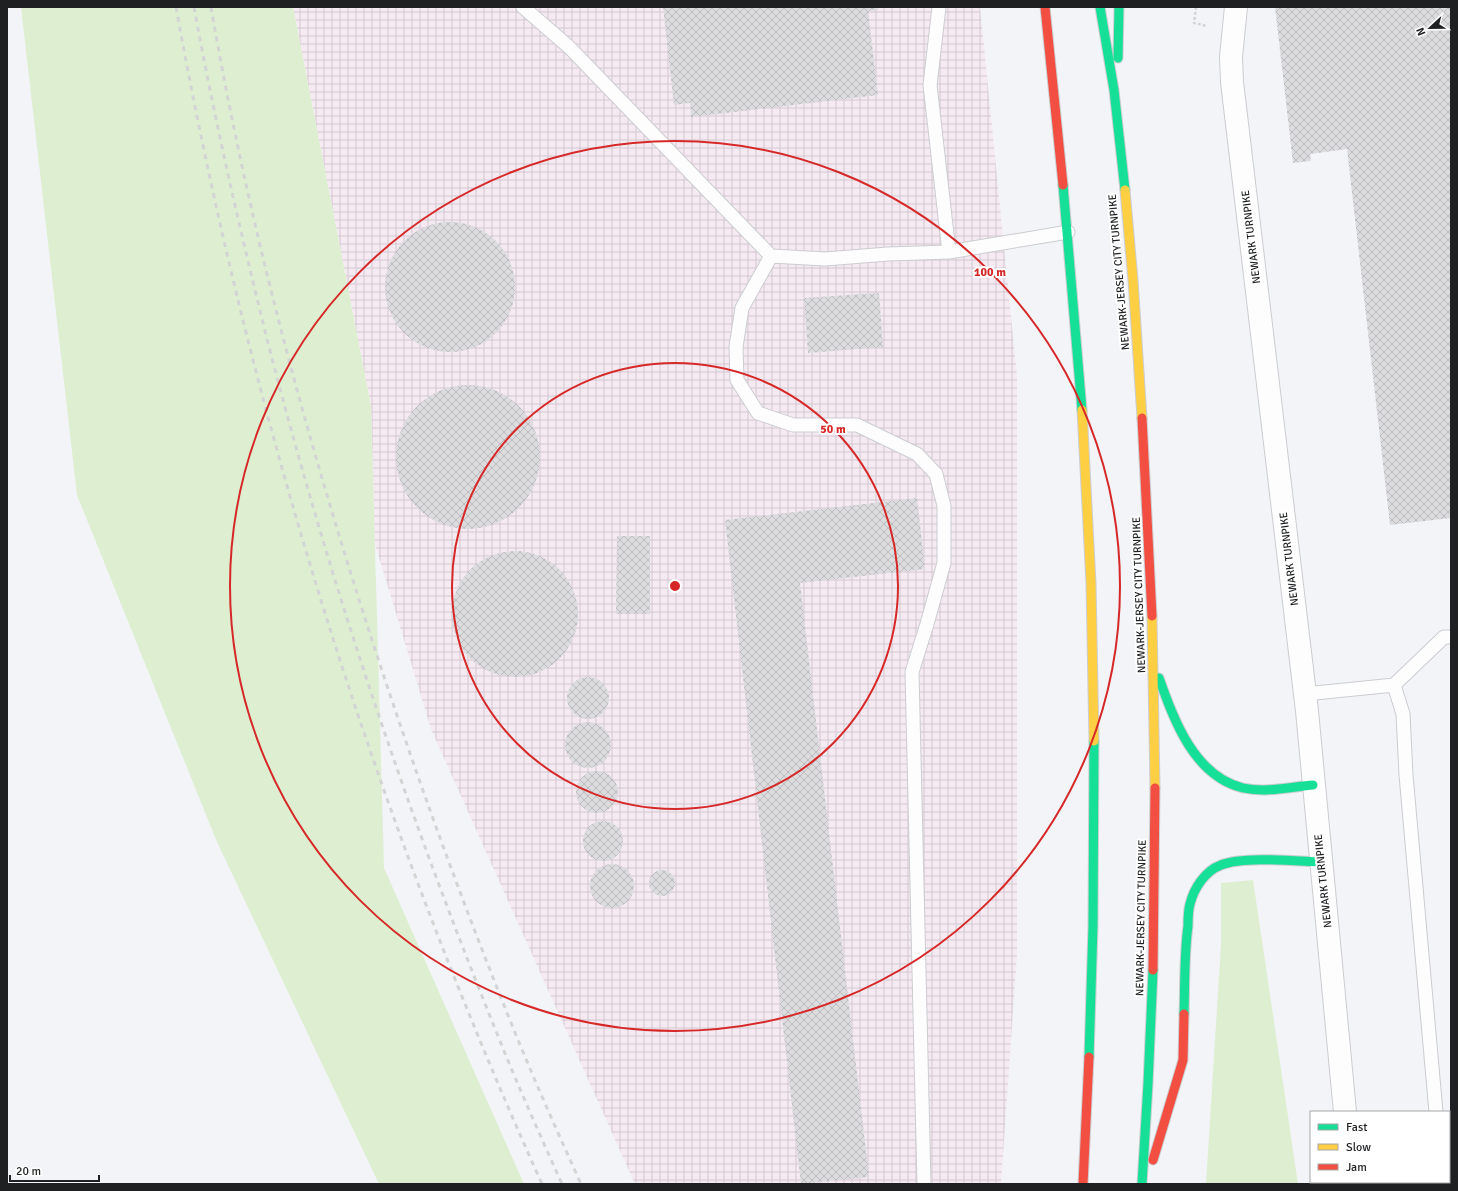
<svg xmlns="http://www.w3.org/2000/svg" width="1458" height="1191" font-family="Signika,sans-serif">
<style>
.industrial{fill:url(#industrial-grid)}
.grass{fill:#ddefd0}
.building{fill:url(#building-cross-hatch)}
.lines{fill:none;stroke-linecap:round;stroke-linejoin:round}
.lane-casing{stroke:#cccdd0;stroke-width:15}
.street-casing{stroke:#cccdd0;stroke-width:24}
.fast-casing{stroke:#cccdd0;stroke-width:11}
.slow-casing{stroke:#cccdd0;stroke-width:11}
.jam-casing{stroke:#cccdd0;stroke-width:11}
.path{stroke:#d5d5d7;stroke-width:2.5;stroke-dasharray:3 2;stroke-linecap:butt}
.lane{stroke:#fdfdfe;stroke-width:13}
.street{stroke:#fdfdfe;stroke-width:22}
.fast{stroke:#16e098;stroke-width:9}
.slow{stroke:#ffcf43;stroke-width:9}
.jam{stroke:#f24e42;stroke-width:9}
.rail{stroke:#d3d4d4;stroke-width:3;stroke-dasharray:5 5;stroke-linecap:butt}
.ring{fill:none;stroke:#d62828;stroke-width:2}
.labels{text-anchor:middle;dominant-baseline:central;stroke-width:4;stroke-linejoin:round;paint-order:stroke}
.street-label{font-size:11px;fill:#1f2022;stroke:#fff}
.centre{fill:#d62828;stroke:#fff;stroke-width:2}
.ring-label{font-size:12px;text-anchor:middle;font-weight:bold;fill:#d62828;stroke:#fff;stroke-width:4;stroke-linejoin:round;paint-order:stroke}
</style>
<defs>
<pattern id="industrial-grid" width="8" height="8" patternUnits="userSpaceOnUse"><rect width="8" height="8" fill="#f6eaf2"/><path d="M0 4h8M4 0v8" fill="none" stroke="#d2c8cf"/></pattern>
<pattern id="building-cross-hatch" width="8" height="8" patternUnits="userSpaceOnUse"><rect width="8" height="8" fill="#dcdcdf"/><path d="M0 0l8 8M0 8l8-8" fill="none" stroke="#bcbcbf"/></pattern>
</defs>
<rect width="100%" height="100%" fill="#f2f4f7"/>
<!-- industrial -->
<path class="industrial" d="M 293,7 L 980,7 L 1017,377 L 1017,954 L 1001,1184 L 635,1184 L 431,729 L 375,544 L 371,406 Z"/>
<!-- grass -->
<path class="grass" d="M 21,7 L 293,7 L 371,406 L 384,868 L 524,1184 L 379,1184 L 217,842 L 77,495 Z
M 1253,880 L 1298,1184 L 1206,1184 L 1221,945 L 1221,883 Z"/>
<!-- building -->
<path class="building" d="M 663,7 L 878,7 L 878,10 L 868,11 L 878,95 L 691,117 L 690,103 L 674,105 Z
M 1275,7 L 1451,7 L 1451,518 L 1390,525 L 1347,149 L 1310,154 L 1311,161 L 1293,163 Z
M385 287a65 65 0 1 1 130 0a65 65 0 1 1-130 0Z
M 879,293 L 883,347 L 808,353 L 804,298 Z
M396 457a72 72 0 1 1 144 0a72 72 0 1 1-144 0Z
M 917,498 L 925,569 L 800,583 L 869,1177 L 801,1184 L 725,520 Z
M 617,536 L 650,536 L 650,614 L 616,614 Z
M452 614a63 63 0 1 1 126 0a63 63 0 1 1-126 0Z
M567 698a21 21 0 1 1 42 0a21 21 0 1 1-42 0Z
M565 745a23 23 0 1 1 46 0a23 23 0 1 1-46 0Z
M576 792a21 21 0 1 1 42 0a21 21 0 1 1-42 0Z
M583 841a20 20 0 1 1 40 0a20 20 0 1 1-40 0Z
M590 886a22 22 0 1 1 44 0a22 22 0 1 1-44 0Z
M649 883a13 13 0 1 1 26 0a13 13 0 1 1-26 0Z"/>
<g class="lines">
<defs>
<path id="lane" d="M 523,7 L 569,47 L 771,256 L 825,259 L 888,254 L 949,252 L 1068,232
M 939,7 L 930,85 L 949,252
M 771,256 L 742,308 L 736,347 L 737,380 L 758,413 L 793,425 L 857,425 L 917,454 L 936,474 L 944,506 L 944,563 L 927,624 L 912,672 L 924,1184
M 1394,685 L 1403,714 L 1406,775 L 1436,1112
M 1305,694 L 1394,685 L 1444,637 L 1451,637
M 1444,1182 L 1444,1184"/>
<path id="street" d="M 1236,7 L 1231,57 L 1232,82 L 1307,711 L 1345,1112
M 1353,1182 L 1353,1184"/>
<path id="fast" d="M 1100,7 L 1114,90 L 1125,190
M 1118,58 L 1119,7
M 1063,185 L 1082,410
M 1159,678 C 1174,720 1194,776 1243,788 C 1265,793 1291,787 1313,785
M 1184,1014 C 1185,985 1184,955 1188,926 C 1188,919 1188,911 1190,904 C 1194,888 1205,871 1221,865 C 1244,856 1295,861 1321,862
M 1089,1057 L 1093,926 L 1094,741
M 1142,1184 L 1148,1084 L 1153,970"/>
<path id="slow" d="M 1125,190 L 1133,280 L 1142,418
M 1082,410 L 1091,583 L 1094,741
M 1152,616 L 1155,788"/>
<path id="jam" d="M 1045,7 L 1063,185
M 1142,418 L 1152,616
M 1153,970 L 1155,788
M 1153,1160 L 1183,1060 L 1184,1014
M 1083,1184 L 1089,1057"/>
</defs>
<!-- lane casing -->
<use href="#lane" class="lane-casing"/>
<!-- street casing -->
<use href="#street" class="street-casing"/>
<!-- fast casing -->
<use href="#fast" class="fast-casing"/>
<!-- slow casing -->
<use href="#slow" class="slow-casing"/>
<!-- jam casing -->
<use href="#jam" class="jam-casing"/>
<!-- path -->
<path class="path" d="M 1196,7 L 1194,23 L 1207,26"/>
<!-- lane -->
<use href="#lane" class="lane"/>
<!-- street -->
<use href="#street" class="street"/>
<!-- fast -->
<use href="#fast" class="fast"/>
<!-- slow -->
<use href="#slow" class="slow"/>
<!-- jam -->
<use href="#jam" class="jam"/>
<!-- rail -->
<path class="rail" d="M 176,7 C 249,412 373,809 542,1184
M 194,7 C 214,117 239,226 266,335 C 327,574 405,807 498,1036 C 518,1086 540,1135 562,1184
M 211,7 C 244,199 293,388 351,574 C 399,728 453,880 514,1030 C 535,1082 558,1133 581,1184"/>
</g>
<!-- distance rings -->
<g class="ring">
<circle cx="675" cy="586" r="223"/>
<circle cx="675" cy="586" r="445"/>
</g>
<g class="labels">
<!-- street labels -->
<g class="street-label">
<text transform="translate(1251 237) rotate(-97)">NEWARK TURNPIKE</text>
<text transform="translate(1119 272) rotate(-95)">NEWARK-JERSEY CITY TURNPIKE</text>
<text transform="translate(1289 559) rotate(-97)">NEWARK TURNPIKE</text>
<text transform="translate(1139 595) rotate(-92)">NEWARK-JERSEY CITY TURNPIKE</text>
<text transform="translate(1323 881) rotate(-96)">NEWARK TURNPIKE</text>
<text transform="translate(1141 918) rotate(-89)">NEWARK-JERSEY CITY TURNPIKE</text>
</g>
</g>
<circle cx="675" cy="586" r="6" class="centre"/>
<g class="ring-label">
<text x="990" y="276">100 m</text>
<text x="833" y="433">50 m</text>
</g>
<!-- border -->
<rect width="1458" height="1191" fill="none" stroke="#1f2022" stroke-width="16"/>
<!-- legend -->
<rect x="1310" y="1111" width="140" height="72" fill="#ffffff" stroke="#a5a6a7"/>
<rect x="1318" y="1124" width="20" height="6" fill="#16e098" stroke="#a5a6a7"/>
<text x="1346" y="1131" font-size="12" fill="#1f2022">Fast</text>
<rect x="1318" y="1144" width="20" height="6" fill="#ffcf43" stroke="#a5a6a7"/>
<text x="1346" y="1151" font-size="12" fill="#1f2022">Slow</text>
<rect x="1318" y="1164" width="20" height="6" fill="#f24e42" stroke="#a5a6a7"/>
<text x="1346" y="1171" font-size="12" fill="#1f2022">Jam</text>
<!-- north arrow -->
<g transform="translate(1430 28) rotate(248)" stroke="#ffffff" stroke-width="3" paint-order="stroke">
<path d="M0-3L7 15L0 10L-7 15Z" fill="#1f2022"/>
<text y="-6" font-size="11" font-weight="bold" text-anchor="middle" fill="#1f2022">N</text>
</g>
<!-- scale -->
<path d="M10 1175v6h89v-6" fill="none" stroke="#1f2022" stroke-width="2"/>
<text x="16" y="1175" font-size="12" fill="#1f2022" stroke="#ffffff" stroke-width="3" paint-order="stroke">20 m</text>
</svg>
